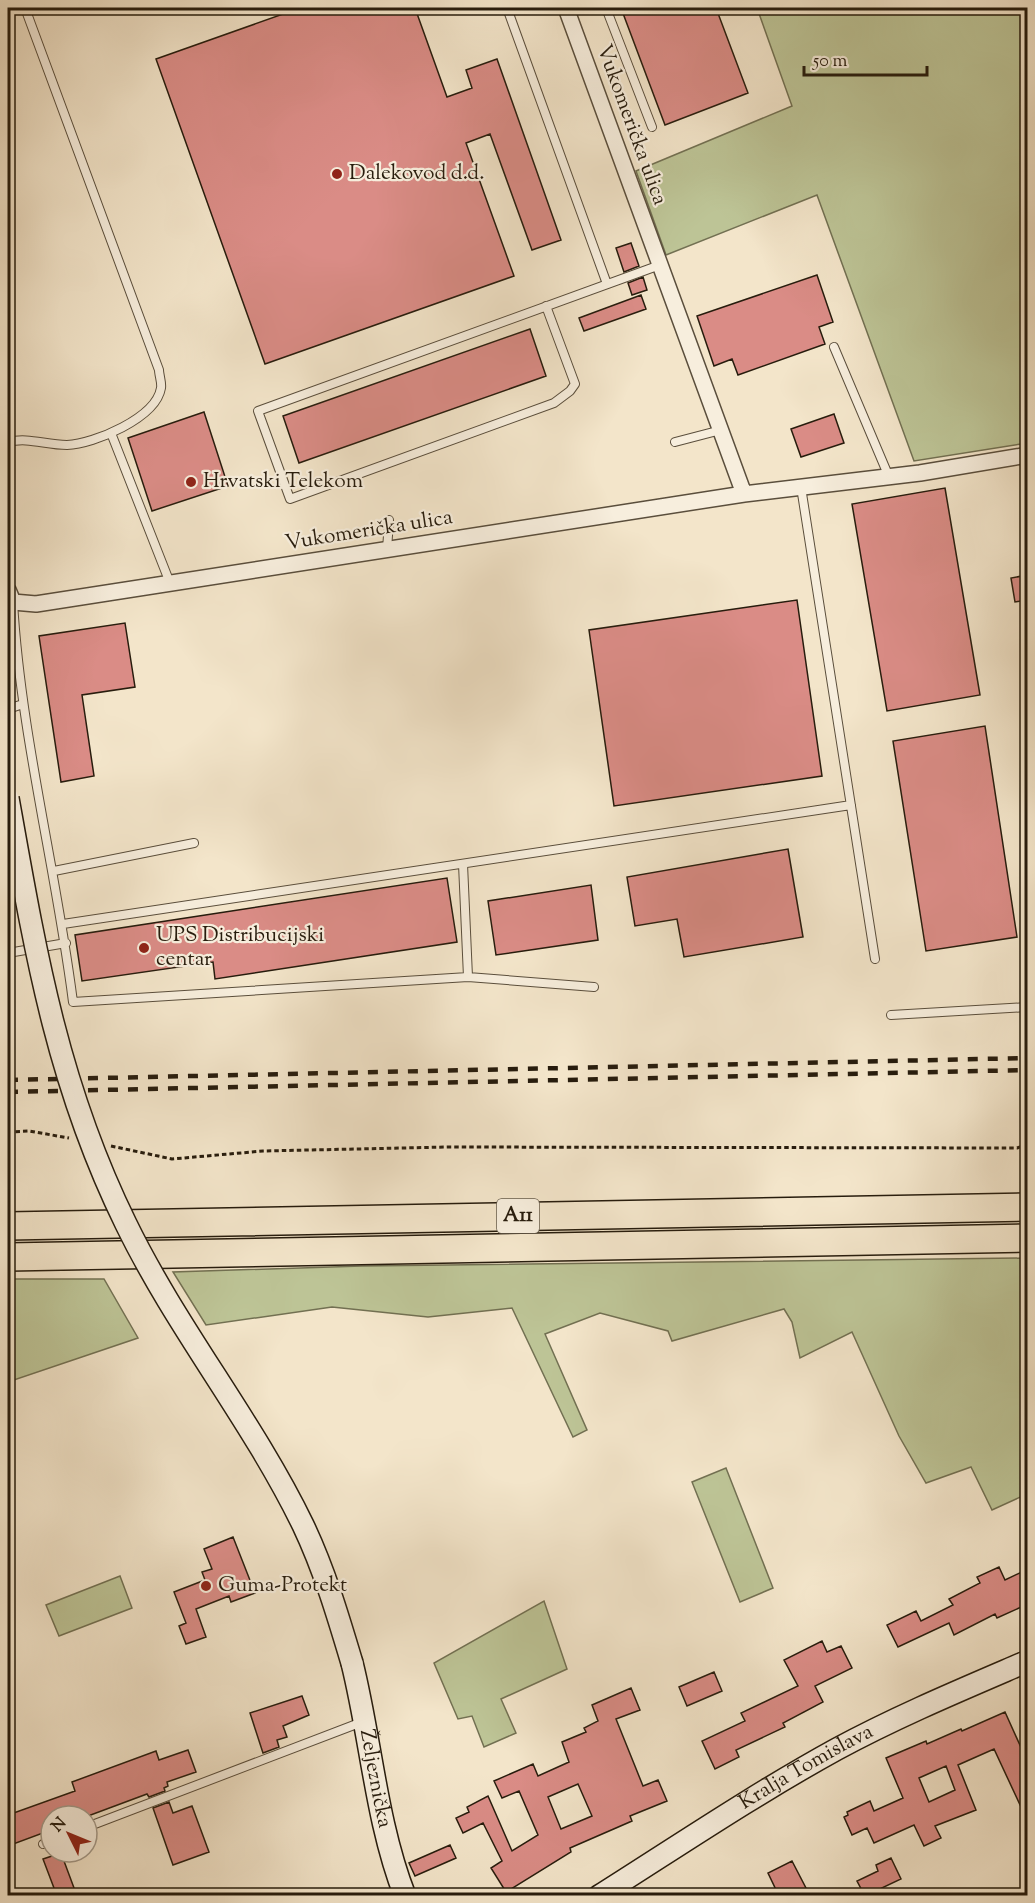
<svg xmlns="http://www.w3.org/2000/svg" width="1035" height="1903" font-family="'Sorts Mill Goudy',serif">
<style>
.green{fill:#bdc496;stroke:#727052;stroke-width:1.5}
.building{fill:#da8c86;stroke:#271c0d;stroke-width:1.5;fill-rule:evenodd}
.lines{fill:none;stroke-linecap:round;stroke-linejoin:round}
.lane-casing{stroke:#5a4e3c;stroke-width:10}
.street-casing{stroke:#5a4e3c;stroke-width:18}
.secondary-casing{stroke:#271c0d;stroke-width:24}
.highway-casing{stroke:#271c0d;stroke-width:30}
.path{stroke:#271c0d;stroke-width:3;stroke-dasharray:4.5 3;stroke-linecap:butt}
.lane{stroke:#f7eedd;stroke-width:8}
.street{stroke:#f7eedd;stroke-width:15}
.secondary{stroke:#f7eedd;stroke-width:21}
.highway{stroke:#f3e5ca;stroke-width:27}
.rail{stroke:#271c0d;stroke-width:4.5;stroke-dasharray:10 10;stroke-linecap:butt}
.secondary-bridge-casing{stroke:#271c0d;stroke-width:24;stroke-linecap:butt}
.secondary-bridge{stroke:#f7eedd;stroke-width:21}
.poi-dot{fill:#8f2418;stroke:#f7eedd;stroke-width:2}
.labels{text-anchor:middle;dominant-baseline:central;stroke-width:4.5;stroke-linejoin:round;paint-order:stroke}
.shield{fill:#f7eedd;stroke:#655b4b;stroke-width:1.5}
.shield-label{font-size:20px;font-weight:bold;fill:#271c0d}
.street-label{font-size:21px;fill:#271c0d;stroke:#f7eedd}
.poi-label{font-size:21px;fill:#271c0d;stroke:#f7eedd;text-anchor:start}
</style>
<rect width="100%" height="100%" fill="#f3e5ca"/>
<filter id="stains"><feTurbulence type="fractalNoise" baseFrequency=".00333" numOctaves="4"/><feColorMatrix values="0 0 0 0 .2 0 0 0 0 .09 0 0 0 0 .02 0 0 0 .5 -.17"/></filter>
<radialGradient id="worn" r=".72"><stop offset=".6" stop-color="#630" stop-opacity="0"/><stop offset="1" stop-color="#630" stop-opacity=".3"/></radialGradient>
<!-- green -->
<path class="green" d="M 757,8 L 1027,8 L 1027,443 L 914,461 L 817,195 L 666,255 L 636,171 L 792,106 Z
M 1027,1258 L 1027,1494 L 992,1510 L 971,1467 L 926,1483 L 899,1436 L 852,1332 L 800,1358 L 792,1322 L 784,1309 L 672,1341 L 668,1331 L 600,1313 L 545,1334 L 587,1430 L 573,1437 L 512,1308 L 428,1317 L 332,1307 L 206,1325 L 173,1272 L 362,1266 Z
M 8,1279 L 104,1279 L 138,1338 L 8,1382 Z
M 726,1468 L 773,1588 L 740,1602 L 692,1482 Z
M 120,1576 L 132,1608 L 59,1636 L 46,1605 Z
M 544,1601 L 567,1669 L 501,1699 L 516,1733 L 484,1747 L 472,1716 L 458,1719 L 434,1663 Z"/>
<!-- building -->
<path class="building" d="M 300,8 L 415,8 L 447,97 L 472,88 L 466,70 L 497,59 L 561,240 L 532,250 L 490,134 L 466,143 L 514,276 L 265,364 L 156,59 Z
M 621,8 L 716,8 L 748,93 L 665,125 Z
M 631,243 L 639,266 L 624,272 L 616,248 Z
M 817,275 L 833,322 L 819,327 L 825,344 L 738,375 L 732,359 L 714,366 L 697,316 Z
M 643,277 L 647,290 L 632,295 L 628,283 Z
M 641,295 L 646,309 L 584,331 L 579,318 Z
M 530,329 L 546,376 L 299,463 L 283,416 Z
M 204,412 L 228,486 L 152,511 L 128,438 Z
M 834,414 L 844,443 L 801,457 L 791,429 Z
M 945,488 L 980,695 L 887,711 L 852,504 Z
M 1028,575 L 1028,600 L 1015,602 L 1011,578 Z
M 797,600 L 822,776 L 614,806 L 589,630 Z
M 125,623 L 135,687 L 82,695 L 94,776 L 61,782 L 39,636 Z
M 985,726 L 1017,937 L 926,951 L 893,741 Z
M 788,849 L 803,937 L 684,957 L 677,919 L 635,926 L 627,877 Z
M 447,878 L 457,942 L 215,979 L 213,962 L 82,981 L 75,935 Z
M 591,885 L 598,940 L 496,955 L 488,901 Z
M 233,1537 L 255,1593 L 231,1602 L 229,1596 L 196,1609 L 206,1637 L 186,1644 L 179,1626 L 186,1623 L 174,1592 L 205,1580 L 202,1572 L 212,1569 L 204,1549 Z
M 999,1567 L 1005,1580 L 1028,1569 L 1028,1604 L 997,1618 L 995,1614 L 954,1635 L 949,1623 L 898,1647 L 887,1625 L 916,1611 L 921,1621 L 953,1605 L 949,1599 L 980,1583 L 977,1577 Z
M 822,1641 L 827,1652 L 841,1646 L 852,1668 L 815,1686 L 823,1702 L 783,1723 L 785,1727 L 736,1750 L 739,1757 L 715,1769 L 702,1741 L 745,1721 L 741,1713 L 798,1686 L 784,1660 Z
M 714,1672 L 722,1691 L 687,1706 L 679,1687 Z
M 631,1688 L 640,1710 L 616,1719 L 643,1786 L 658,1780 L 667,1801 L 630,1816 L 632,1821 L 570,1848 L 571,1852 L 506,1892 L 491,1868 L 502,1861 L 483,1823 L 463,1833 L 456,1818 L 469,1812 L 467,1807 L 488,1796 L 512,1851 L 538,1835 L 519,1791 L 502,1798 L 494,1781 L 533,1764 L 538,1776 L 569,1762 L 562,1742 L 586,1732 L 584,1728 L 598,1721 L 592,1705 ZM 578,1784 L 592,1816 L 561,1829 L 548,1797 Z
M 302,1696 L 309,1715 L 283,1726 L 287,1737 L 277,1740 L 279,1747 L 263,1753 L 250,1713 Z
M 1005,1712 L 1028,1763 L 1028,1822 L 994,1749 L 958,1765 L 976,1810 L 935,1826 L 941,1838 L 924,1846 L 914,1825 L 874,1843 L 867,1828 L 852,1835 L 844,1817 L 848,1815 L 847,1812 L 870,1801 L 874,1811 L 903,1798 L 886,1758 L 926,1741 L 927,1744 L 961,1729 L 962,1731 ZM 946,1766 L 955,1790 L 929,1802 L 919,1778 Z
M 188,1750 L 196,1772 L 167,1782 L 168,1786 L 164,1788 L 165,1791 L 149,1797 L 147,1794 L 88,1816 L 51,1816 L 51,1830 L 8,1846 L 8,1815 L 75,1791 L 72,1782 L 156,1751 L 159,1760 Z
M 169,1802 L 173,1813 L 192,1806 L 209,1852 L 173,1865 L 153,1808 Z
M 450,1845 L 456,1858 L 415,1876 L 409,1863 Z
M 61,1853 L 77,1896 L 57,1896 L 43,1859 Z
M 891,1858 L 901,1879 L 865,1896 L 857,1881 L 878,1871 L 876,1865 Z
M 792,1861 L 807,1890 L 796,1896 L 779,1896 L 768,1873 Z"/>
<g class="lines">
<defs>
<path id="lane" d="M 507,8 L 607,284
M 606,8 L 652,127
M 546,306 L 575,384 L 570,391 L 554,403 L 290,499 L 258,411 L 660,265
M 834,347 L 889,477
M 111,433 L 170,583
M 8,442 C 29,437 45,445 67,445 C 94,444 156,418 161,388 C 162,383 159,375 159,370 L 25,8
M 675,442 L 721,430
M 801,487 L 875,959
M 387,550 L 389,520
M 13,602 C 21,737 56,868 73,1002 L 468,977 L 463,864
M 8,709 L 23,704
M 54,871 L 194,843
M 63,924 L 851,805
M 8,953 L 66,943
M 468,977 L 594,987
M 891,1015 L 1028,1007
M 87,1827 L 362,1722
M 43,1844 L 51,1840"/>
<path id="street" d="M 566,8 L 744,494
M 8,590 L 13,602 L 36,604 L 744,494 L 920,473 L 1028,455"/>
<g id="secondary">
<path id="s1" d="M 352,1663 C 371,1739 376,1822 405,1896"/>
<path id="s2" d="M 599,1896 C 678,1846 755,1794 837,1749 C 898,1716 963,1689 1028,1661"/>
</g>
<path id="highway" d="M 8,1226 L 1028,1207
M 8,1257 L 1028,1238"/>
</defs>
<!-- lane casing -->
<use href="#lane" class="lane-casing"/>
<!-- street casing -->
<use href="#street" class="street-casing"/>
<!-- secondary casing -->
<use href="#secondary" class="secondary-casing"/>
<!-- highway casing -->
<use href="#highway" class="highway-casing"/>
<!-- path -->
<path class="path" d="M 8,1132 L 29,1131 L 69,1138
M 111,1146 L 172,1159 L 263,1151 L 449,1147 L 1017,1148 L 1028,1144"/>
<!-- lane -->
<use href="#lane" class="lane"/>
<!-- street -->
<use href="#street" class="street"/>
<!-- secondary -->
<use href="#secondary" class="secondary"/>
<!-- highway -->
<use href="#highway" class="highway"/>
<!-- rail -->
<path class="rail" d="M 8,1080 L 1028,1058
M 8,1092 L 1028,1070"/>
<defs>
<path id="secondary-bridge" d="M 8,798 C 35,950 57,1084 126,1224 C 177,1329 252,1420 303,1525 C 324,1569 338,1616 352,1663"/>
</defs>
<!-- secondary-bridge casing -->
<use href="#secondary-bridge" class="secondary-bridge-casing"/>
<!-- secondary-bridge -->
<use href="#secondary-bridge" class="secondary-bridge"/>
</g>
<!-- markers -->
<g class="poi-dot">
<circle cx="337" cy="174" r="6"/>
<circle cx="191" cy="482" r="6"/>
<circle cx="144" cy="948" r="6"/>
<circle cx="206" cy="1586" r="6"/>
</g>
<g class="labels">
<!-- shield labels -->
<rect class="shield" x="497" y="1199" width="42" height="34" rx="4.5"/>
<g class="shield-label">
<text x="518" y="1216">A11</text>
</g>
<!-- street labels -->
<g class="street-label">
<text transform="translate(631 125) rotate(70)">Vukomerička ulica</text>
<text transform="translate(369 531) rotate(-9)">Vukomerička ulica</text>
<text stroke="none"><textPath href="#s2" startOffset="244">Kralja Tomislava</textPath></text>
<text stroke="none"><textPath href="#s1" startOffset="118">Željeznička</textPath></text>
</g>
<!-- poi labels -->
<g class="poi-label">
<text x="349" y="174">Dalekovod d.d.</text>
<text x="203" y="482">Hrvatski Telekom</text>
<text x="156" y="936">UPS Distribucijski<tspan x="156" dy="24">centar</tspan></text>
<text x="218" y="1586">Guma-Protekt</text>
</g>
</g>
<!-- margin -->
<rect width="1035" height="1903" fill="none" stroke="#f3e5ca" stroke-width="30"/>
<rect x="9" y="9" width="1017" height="1885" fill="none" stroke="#271c0d" stroke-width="3"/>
<rect x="15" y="15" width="1005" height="1873" fill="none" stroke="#271c0d" stroke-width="1.5"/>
<!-- north arrow -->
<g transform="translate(69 1834) rotate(313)"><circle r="28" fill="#f7eedd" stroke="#a49a8a" stroke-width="1.5"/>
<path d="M0-4.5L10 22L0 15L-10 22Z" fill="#8f2418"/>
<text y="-9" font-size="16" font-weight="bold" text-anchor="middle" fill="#271c0d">N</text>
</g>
<!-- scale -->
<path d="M804 66v9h123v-9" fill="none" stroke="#271c0d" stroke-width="3"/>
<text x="813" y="66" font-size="18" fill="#271c0d" stroke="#f7eedd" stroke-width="4.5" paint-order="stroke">50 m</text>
<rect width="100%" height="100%" filter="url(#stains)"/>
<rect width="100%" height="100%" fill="url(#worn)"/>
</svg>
